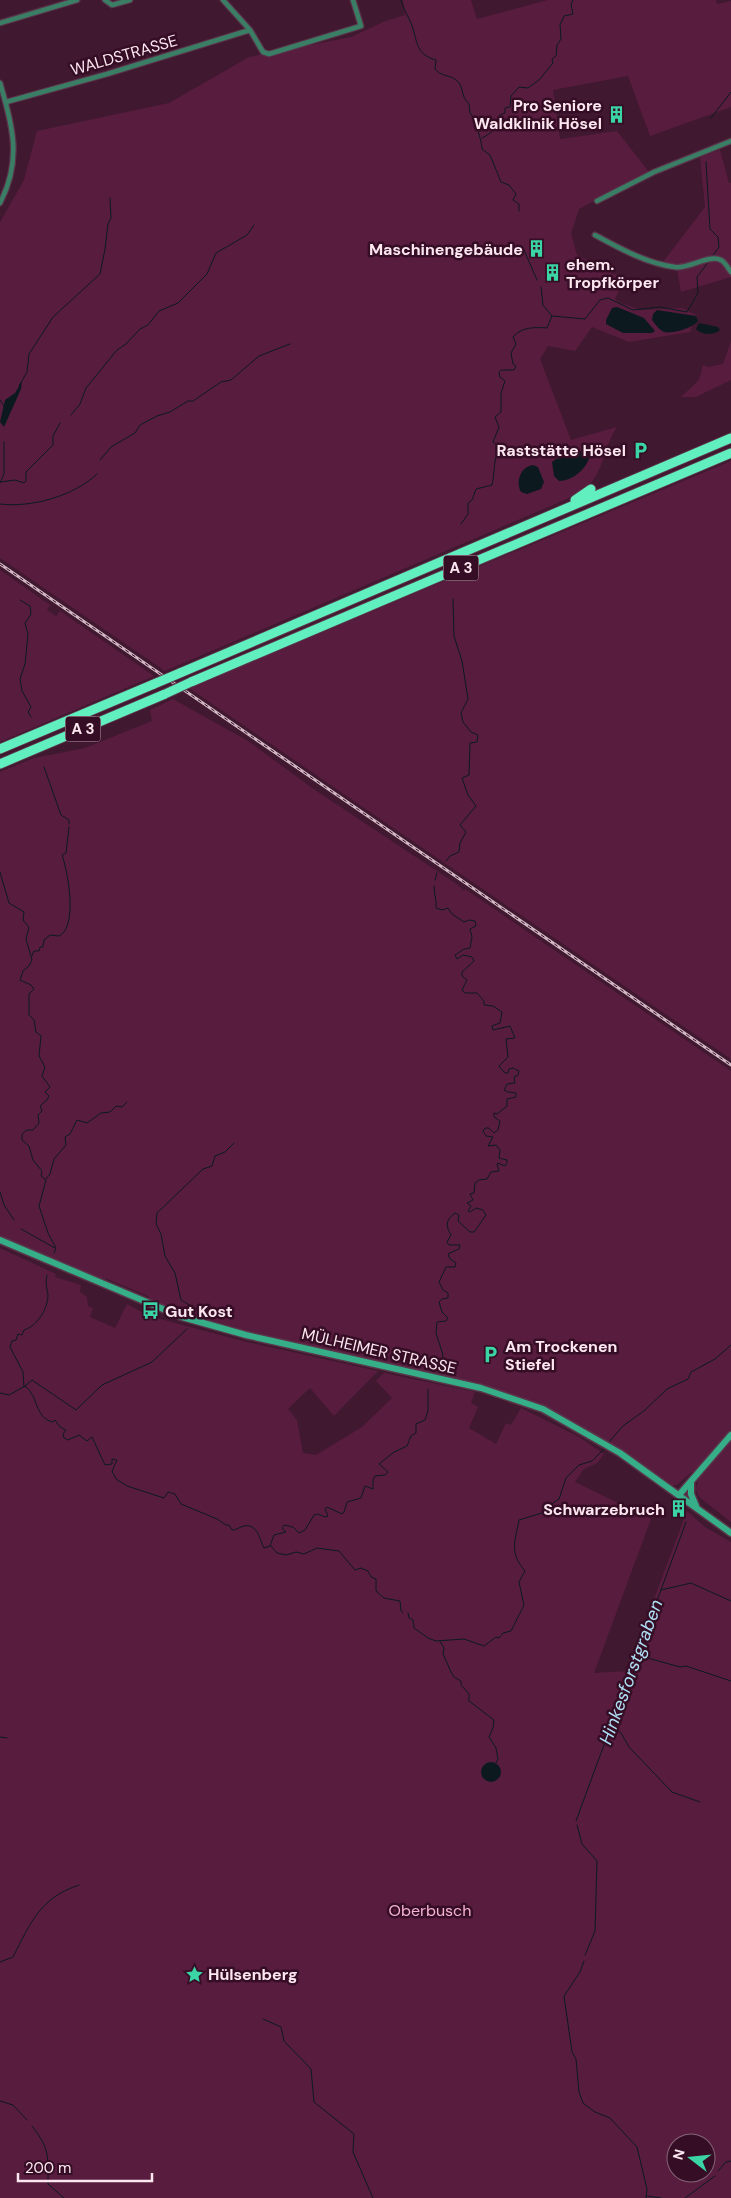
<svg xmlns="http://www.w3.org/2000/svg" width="731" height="2198" font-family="'DM Sans',sans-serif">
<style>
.green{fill:#581c3f;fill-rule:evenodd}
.water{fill:#0c1a20}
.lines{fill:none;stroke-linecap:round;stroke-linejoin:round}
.stream{stroke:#0c1a20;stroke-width:1}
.street-casing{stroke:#5a354a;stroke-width:7}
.secondary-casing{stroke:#5a354a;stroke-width:9}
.highway-casing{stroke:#5a354a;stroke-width:11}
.street{stroke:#3a7e66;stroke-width:4.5}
.secondary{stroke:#36ae88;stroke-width:6}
.highway{stroke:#61efbf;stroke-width:9}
.rail-casing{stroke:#d1b7c4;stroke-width:3}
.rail{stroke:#350e25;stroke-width:1;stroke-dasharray:4;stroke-linecap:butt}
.highway-bridge-casing{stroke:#5a354a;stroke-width:11;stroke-linecap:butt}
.highway-bridge{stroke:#61efbf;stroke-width:9}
.labels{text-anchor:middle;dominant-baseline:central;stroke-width:5;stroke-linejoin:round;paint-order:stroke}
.shield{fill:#350e25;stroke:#c0a5b3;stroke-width:1}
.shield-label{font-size:15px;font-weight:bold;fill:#fce6f0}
.street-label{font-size:16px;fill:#fce6f0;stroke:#350e25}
.poi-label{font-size:16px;font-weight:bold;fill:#fce6f0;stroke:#350e25;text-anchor:end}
.park-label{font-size:16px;fill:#f6b3d5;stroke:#350e25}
.water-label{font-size:18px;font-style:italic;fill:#b0e0f6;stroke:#350e25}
</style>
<rect width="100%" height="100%" fill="#40182f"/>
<!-- green -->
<path class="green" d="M 403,0 L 471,0 L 477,19 L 548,0 L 716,0 L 717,4 L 731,1 L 731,107 L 650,136 L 628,76 L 553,90 L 560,139 L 617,131 L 649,172 L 579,209 L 571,234 L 577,255 L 624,279 L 615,299 L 618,302 L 641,310 L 682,308 L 696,315 L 690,332 L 629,342 L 592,327 L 575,351 L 548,346 L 540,359 L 571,440 L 617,427 C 605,444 604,466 593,480 C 586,489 575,494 565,500 L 165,671 L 0,558 L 0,222 L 24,180 L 37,131 L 169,103 L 249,57 L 351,37 L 383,22 L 405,15 Z
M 720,150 L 729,183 L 731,183 L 731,277 L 681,292 L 677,269 L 663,262 L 705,207 L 700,157 Z
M 731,341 L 731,380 L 696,397 L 681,397 L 699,380 L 703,365 L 708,367 L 723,364 Z
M 731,461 L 731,1059 L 189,688 Z
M 0,570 L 50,605 L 47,610 L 56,616 L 60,611 L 154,676 L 0,742 Z
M 173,699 L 248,741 L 315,790 L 458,885 L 464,891 L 465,889 L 731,1071 L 731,1522 L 699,1497 L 696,1490 L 698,1478 L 692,1472 L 677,1485 L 672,1485 L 616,1447 L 562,1416 L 520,1397 L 473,1382 L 246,1331 L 184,1314 L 152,1301 L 148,1296 L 107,1279 L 97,1278 L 0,1236 L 0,772 L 34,758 L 85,748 L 152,721 L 150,710 Z
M 0,1248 L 56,1274 L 55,1277 L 81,1285 L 80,1292 L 87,1297 L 88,1306 L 93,1308 L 90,1317 L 115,1328 L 127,1304 L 149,1316 L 243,1341 L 378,1371 L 334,1416 L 310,1388 L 288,1409 L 297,1420 L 303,1453 L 316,1455 L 362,1427 L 392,1398 L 376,1381 L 384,1373 L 475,1392 L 471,1403 L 478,1407 L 469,1428 L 496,1444 L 506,1423 L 511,1425 L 521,1408 L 579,1437 L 604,1454 L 597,1463 L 584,1469 L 575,1482 L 651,1519 L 594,1673 L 627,1671 L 687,1511 L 705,1527 L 731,1542 L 731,2198 L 0,2198 ZM 676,2143 L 706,2143 L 706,2173 L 676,2173 Z"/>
<!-- water -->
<path class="water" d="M 617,307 L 644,318 L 655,331 L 652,333 L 623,333 L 606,324 L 606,320 L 612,308 Z
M 657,310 L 696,316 L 698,321 C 693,328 673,334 664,332 C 659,330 655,324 652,320 L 653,314 Z
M 699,323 L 718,327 L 720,330 C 714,336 702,335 696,329 Z
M 22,381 L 21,389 L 4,427 L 0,422 L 5,400 L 15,393 Z
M 579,451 L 587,451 L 590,454 C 588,468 573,481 559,481 L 554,476 L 552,462 L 556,459 Z
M 533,465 L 538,467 L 544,482 L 541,489 L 527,494 L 521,492 C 515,482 521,466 533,465 Z
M481 1772a10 10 0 1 1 20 0a10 10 0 1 1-20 0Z"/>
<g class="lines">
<!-- stream -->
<path class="stream" d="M 401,0 C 403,8 407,14 410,21 C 418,37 413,54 436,60 L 435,69 C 440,76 450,75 456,80 C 464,85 460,96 469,104 L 470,113 L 477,122 C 476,128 482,141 482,149 L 490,155 L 501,182 L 509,185 L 516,194 L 513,200 L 519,204 L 519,211
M 711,118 L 731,92
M 482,138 C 492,133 498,127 500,115 L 505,113 L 505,108 L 510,107 L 511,96 L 519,87 L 528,88 L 539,80 L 553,63 L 552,59 L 556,56 L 557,45 L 561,39 L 560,25 L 564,16 L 573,14 L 571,4 L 573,0
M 706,162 L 710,229 L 718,237 L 719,247 L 711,258
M 524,250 L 537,280
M 552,316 L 585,319 L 600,300 L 608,298 L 633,310 L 660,307 L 687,312 L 698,293 L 697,277 L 709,261
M 19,386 L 27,372 L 29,354 L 53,317 L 100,274 L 105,249 L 108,224 L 111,218 L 110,198
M 0,400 L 5,408
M 71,415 L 80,404 L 86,388 L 117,350 L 126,344 L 140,329 L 148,325 L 159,311 L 178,303 L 207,274 L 216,253 L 247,235 L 254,225
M 100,460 L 111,447 L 135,433 L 140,425 L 157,416 L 170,412 L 188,401 L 193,401 L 221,382 L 231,380 L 259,356 L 290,344
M 1,482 L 15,480 L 24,483 L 26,481 L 26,472 L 53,445 L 53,436 L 60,423
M 0,483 L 4,474 L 4,442
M 0,504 C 31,508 74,496 97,474
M 461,524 L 468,514 L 468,503 L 472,500 L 476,489 L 492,485 C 495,472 493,459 500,447 L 493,442 L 499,427 L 495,417 L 501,412 L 501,393 L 505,381 L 500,377 L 499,372 L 501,370 L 514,370 L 516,366 L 513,364 L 511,353 L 516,344 L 513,337 C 521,327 535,327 547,328 L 552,316 L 543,305 L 541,287
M 20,600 L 30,606 L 31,614 L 25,623 L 28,634 L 25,664 L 20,679 L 22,691 L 31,707 L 28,712 L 31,717
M 44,767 L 61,815 L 69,820 L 69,824
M 446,861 L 450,856 L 459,852 L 460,843 L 466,832 L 460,825 L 476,806 L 468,795 L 462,778 L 469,775 L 470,743 L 477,742 L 478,735 L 471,732 L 463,722 L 461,713 L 468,699 L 462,661 L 454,636 L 453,599
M 0,872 L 9,903 L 24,912 L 23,920 L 29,927 L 26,939 L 32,960 L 29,966 L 23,971 L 20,980 L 31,985 L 34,989 L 29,994 L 29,1015 L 34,1020 L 36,1032 L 41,1036 L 39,1056 L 45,1067 L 42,1076 L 50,1087 L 45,1092 L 49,1096 L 47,1100 L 40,1106 L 42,1111 L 38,1115 L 39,1123 L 33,1130 L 27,1130 L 22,1134 L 22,1140 L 29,1146 L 33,1160 L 42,1171 L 41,1176 L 46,1180 L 39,1206 L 48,1233 L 56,1248 L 54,1253
M 435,880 L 437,873
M 434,886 C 434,895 437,900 436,908 L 442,910 L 448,908 L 452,914 L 464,922 L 469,920 L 475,921 L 476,926 L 470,929 L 472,937 L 470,948 L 464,949 L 455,955 L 457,959 L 463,955 L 472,957 L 474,961 L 462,972 L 462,976 L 467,980 L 462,990 L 465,993 L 477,993 L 484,1001 L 484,1005 L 493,1006 L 502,1012 L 500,1023 L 492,1026 L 493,1030 L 510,1026 L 515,1038 L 506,1039 L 508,1057 L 499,1066 L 505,1073 L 508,1073 L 509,1069 L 513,1068 L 519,1071 L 518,1075 L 514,1077 L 515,1083 L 507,1084 L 504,1090 L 508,1092 L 516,1093 L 516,1097 L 507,1099 L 507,1106 L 497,1114 L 494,1113 L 494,1117 L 500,1121 L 498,1130 L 494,1133 L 489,1128 L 485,1128 L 483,1131 L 486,1136 L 493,1137 L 488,1146 L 496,1145 L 500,1150 L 499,1158 L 507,1160 L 507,1163 L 505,1166 L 498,1163 L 497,1164 L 499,1171 L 491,1172 L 487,1179 L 479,1180 L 475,1183 L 474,1193 L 470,1194 L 473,1200 L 467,1203 L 471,1206 L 468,1211 L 470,1212 L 476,1208 L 483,1210 L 486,1215 L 474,1232 L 470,1232 L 458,1221 L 459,1215 L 455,1213 C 446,1220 445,1225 451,1235 L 447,1242 L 449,1245 L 460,1245 L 459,1249 L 448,1254 L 450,1259 L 456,1263 L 455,1267 L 446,1267 L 439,1282 L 443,1290 L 448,1293 L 448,1298 L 442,1299 L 439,1302 L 442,1312 L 448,1318 L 446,1321 L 437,1322 L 436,1333 L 443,1355 L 439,1369
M 32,956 L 34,951 L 39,951 L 40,947 L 43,947 L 44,940 L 50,935 L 59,936 C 78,927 68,872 62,855 L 66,853 L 69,827
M 46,1179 L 50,1174 L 54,1159 L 66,1145 L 65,1137 L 70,1134 L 77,1120 L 87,1123 L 101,1113 L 110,1112 L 116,1106 L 122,1107 L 127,1102
M 0,1192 L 4,1205 L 14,1220
M 21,1229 L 55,1248
M 196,1309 L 181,1300 L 175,1273 L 165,1256 L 161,1234 L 156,1224 L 157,1213 L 203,1169 L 212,1166 L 215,1156 L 225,1152 L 234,1143
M 25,1386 L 32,1380 L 76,1410 L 102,1385 L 152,1362 L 187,1329
M 24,1387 L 23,1372 L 10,1347 L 12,1341 L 16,1340 L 18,1334 L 22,1335 L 24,1330 C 37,1326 48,1309 48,1295 C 47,1288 45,1283 47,1275
M 0,1393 L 9,1395 L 25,1386 C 39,1397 34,1416 52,1422 L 55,1420 L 60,1427 L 66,1430 L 63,1434 L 64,1438 L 68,1440 L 79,1435 L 87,1441 L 92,1437 L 105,1465 L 112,1464 L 112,1459 L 117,1460 L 112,1471 L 116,1479 L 127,1486 L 164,1498 L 168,1492 L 175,1494 L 181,1504 L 217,1519 L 226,1525 L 229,1525 L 232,1530 C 237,1530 239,1527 244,1526 C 258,1523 260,1541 264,1548 L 270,1546 L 274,1535 L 286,1532 L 282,1528 L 284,1525 L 293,1527 L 299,1533 L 305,1530 L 314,1515 L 318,1514 L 325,1517 L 328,1516 L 325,1509 L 327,1507 L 342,1514 L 344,1512 L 347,1502 L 361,1498 L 365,1486 L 373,1489 L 373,1480 L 375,1476 L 385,1475 L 388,1472 L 379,1464 L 394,1452 L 407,1446 L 411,1436 L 416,1433 L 416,1424 L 425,1420 L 428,1411 L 428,1389
M 608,1443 L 623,1426 L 645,1410 L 667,1389 L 688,1379 L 691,1372 L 715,1359 L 731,1345
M 271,1546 L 277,1553 L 286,1555 L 296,1552 L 304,1554 L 317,1548 L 339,1551 L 355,1570 L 361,1568 L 368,1571 L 371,1577 L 376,1579 L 376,1591 L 384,1598 L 400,1601 L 401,1611 L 403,1613
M 661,1590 L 691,1583 L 731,1601
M 408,1613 L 409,1618 L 413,1620 L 414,1628 L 428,1638 L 436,1641 L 464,1639 L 484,1646 L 496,1637 L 499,1638 L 503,1633 L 511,1631 L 524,1605 L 519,1582 L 525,1571 C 509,1552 515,1542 519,1520 L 545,1512 L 547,1507 L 559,1499 L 566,1478 L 579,1465 L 592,1461 L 606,1447
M 440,1641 L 444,1648 L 443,1654 L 451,1672 L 454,1677 L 461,1681 L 461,1685 L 469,1694 L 469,1701 L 494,1720 L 493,1728 L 489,1737 L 496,1748 L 498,1759 L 496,1763
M 637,1655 L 680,1667 L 686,1666 L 731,1681
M 612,1727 L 621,1733 L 629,1747 L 672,1792 L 700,1802
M 0,1737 L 7,1738
M 576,1821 L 686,1522
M 577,1825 L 582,1844 L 597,1861 L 595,1931 L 585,1955
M 584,1961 L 580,1972 L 564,1996 L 572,2052 L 576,2059 L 579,2092 L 583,2103 L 595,2112 L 610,2118 L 637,2147 L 647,2189 L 646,2198
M 0,1962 L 13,1957 C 31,1922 40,1898 79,1885
M 263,2019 L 281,2027 L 284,2041 L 311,2069 L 314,2102 L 354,2134 L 353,2152 L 373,2198
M 0,2101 L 13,2105 L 27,2120
M 32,2126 C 50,2149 48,2156 48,2184 L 64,2198
M 718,2171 L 726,2162 L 731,2161
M 647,2196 L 661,2198
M 685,2198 L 715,2176"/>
<defs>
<path id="street" d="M 105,0 L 112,5 L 130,0
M 223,0 L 250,30 L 263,52 L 269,54 L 361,26 L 353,0
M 0,23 L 77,0
M 0,83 C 13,126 22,161 0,203
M 6,102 L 107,74 L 250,30
M 597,201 L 654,172 L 731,141
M 595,235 C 619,248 648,264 675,267 C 689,269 709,254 721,260 C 725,262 728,268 731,272"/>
<path id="secondary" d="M 0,1240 L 182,1317 L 246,1335 L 481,1388 L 543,1409 L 620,1453 L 731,1533
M 691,1481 L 691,1494 L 696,1506
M 679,1495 L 731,1435"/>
<path id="highway" d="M 575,500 L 591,489
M 180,673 L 731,438
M 191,682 L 731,453
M 0,749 L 154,684
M 0,764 L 165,694"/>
</defs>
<!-- street casing -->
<use href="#street" class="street-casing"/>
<!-- secondary casing -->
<use href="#secondary" class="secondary-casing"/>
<!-- highway casing -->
<use href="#highway" class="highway-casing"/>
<!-- street -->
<use href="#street" class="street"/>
<!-- secondary -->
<use href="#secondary" class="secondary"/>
<!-- highway -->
<use href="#highway" class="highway"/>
<defs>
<path id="rail" d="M 0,564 L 731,1065"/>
</defs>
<!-- rail casing -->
<use href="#rail" class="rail-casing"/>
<!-- rail -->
<use href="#rail" class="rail"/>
<defs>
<path id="highway-bridge" d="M 154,684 L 180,673
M 165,694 L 191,682"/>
</defs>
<!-- highway-bridge casing -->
<use href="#highway-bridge" class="highway-bridge-casing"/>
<!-- highway-bridge -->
<use href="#highway-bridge" class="highway-bridge"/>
</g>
<!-- icons -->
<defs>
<symbol id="building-bare" viewBox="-9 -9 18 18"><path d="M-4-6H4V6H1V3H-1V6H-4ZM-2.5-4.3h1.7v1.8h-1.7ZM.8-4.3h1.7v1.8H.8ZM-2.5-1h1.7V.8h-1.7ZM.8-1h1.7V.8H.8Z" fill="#3ad4a5" stroke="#350e25" stroke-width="2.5" paint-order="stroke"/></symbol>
<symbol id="parking-bare" viewBox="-9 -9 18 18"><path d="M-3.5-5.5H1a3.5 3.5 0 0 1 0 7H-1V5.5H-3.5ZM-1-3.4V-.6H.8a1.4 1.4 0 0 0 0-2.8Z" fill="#3ad4a5" stroke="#350e25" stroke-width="2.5" paint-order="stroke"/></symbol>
<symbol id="bus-bare" viewBox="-9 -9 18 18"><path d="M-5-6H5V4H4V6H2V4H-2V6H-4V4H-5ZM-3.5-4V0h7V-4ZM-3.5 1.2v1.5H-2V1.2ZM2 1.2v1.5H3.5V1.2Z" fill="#3ad4a5" stroke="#350e25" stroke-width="2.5" paint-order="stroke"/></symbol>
<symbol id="sight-bare" viewBox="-9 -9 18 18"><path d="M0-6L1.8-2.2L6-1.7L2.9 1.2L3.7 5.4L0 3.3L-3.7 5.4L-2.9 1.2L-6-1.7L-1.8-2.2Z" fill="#3ad4a5" stroke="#350e25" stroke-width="2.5" paint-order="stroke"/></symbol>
</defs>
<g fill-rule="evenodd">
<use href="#building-bare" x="604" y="102" width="25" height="25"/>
<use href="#building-bare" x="524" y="236" width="25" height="25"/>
<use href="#building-bare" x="540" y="260" width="25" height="25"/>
<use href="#parking-bare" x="628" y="438" width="25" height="25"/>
<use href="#bus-bare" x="138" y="1298" width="25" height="25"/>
<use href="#parking-bare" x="478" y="1342" width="25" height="25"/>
<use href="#building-bare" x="666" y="1496" width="25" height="25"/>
<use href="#sight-bare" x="182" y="1962" width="25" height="25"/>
</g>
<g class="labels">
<!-- shield labels -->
<g class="shield">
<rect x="443.5" y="555.5" width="35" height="25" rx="4"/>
<rect x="65.5" y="716.5" width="35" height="25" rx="4"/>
</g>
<g class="shield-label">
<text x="461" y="568">A 3</text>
<text x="83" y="729">A 3</text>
</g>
<!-- street labels -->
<g class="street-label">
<text transform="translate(124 55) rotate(-16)">WALDSTRASSE</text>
<text transform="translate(379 1351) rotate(13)">MÜLHEIMER STRASSE</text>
</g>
<!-- poi labels -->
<g class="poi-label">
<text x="602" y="105">Pro Seniore<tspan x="602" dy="18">Waldklinik Hösel</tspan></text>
<text x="523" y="249">Maschinengebäude</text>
<text x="566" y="264" text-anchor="start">ehem.<tspan x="566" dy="18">Tropfkörper</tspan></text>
<text x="626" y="450">Raststätte Hösel</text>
<text x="165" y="1311" text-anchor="start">Gut Kost</text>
<text x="505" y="1346" text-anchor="start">Am Trockenen<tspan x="505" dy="18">Stiefel</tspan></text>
<text x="665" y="1509">Schwarzebruch</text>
<text x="208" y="1974" text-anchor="start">Hülsenberg</text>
</g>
<!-- park labels -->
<g class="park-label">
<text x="430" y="1910">Oberbusch</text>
</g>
<!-- water labels -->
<g class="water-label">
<text transform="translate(631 1672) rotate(-70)">Hinkesforstgraben</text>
</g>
</g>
<!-- north arrow -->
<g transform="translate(691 2158) rotate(286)"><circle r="24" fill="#350e25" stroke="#856476"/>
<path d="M0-4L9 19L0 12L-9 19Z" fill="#3ad4a5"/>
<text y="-8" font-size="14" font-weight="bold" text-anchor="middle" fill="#fce6f0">N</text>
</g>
<!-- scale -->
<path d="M18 2173v8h134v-8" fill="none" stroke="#fce6f0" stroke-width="2.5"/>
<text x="25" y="2173" font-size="15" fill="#fce6f0" stroke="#350e25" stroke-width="4" paint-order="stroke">200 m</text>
</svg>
